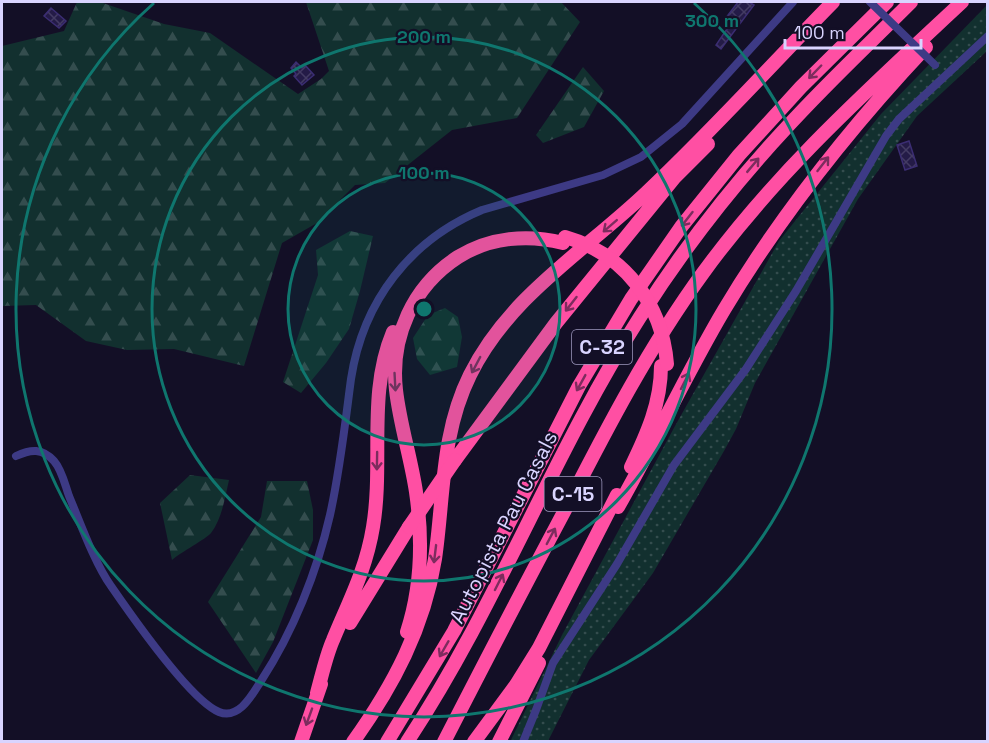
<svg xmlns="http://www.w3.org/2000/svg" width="989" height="743" font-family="'Space Grotesk',sans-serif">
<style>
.grass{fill:url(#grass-dots)}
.forest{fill:url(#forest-firs)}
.building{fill:url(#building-cross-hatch);stroke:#3b2d73;stroke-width:1.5}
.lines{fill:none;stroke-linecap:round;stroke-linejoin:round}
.street{stroke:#3d3a85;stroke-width:8}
.highway{stroke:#ff4fa3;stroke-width:14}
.street-bridge{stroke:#3d3a85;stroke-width:8}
.highway-bridge{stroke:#ff4fa3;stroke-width:14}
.oneway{stroke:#7d2c5e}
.ring{fill:none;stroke:#0f766e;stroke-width:3}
.labels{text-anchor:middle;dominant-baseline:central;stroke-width:4.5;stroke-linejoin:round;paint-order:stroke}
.shield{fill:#130f26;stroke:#9e99be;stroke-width:1.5}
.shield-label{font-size:20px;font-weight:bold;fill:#d9d4ff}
.street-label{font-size:21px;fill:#d9d4ff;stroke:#130f26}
.centre{fill:#0f766e;stroke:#130f26;stroke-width:3}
.ring-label{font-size:18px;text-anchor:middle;font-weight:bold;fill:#0f766e;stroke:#130f26;stroke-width:4.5;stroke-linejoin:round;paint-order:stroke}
</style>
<defs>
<pattern id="grass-dots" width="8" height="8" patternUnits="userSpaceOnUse" patternTransform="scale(1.5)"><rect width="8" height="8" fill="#12302f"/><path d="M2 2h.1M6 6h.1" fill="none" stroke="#344d4e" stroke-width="1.8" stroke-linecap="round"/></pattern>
<pattern id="forest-firs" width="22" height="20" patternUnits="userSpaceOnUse" patternTransform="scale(1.5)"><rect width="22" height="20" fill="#12302f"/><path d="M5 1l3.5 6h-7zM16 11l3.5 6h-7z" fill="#344d4e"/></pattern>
<pattern id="building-cross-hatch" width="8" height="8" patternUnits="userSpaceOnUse" patternTransform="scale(1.5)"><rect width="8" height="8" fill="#241b47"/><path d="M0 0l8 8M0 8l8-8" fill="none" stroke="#433b63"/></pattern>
</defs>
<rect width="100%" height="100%" fill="#130f26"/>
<!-- grass -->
<path class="grass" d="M 987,5 L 987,51 L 917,116 L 858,199 L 755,383 L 736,429 L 724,451 L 653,573 L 589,660 L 548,741 L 510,742 L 562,635 L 675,426 L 779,241 L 881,114 Z"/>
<!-- forest -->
<path class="forest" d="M 77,2 L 100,2 L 164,24 L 210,33 L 298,94 L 321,79 L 329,71 L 306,2 L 561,2 L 580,22 L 517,118 L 452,130 L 385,183 L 355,185 L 317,223 L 282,243 L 244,366 L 174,349 L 127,350 L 86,341 L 36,305 L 2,306 L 2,46 L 64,31 Z
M 583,67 L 604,91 L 584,127 L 543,143 L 536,135 Z
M 350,231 L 373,236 L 360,291 L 349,329 L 326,363 L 301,393 L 283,382 L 318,275 L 316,250 Z
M 445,308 L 458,317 L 462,337 L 457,367 L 430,375 L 417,359 L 413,338 L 428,315 Z
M 190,475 L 229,480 C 225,497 222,519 211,533 C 206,539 181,552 172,560 L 160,503 Z
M 267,481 L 307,481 L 313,510 L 313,540 L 273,642 L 256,673 L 208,602 L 261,517 Z"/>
<!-- building -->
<path class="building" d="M 738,2 L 749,2 L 754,5 L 721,49 L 716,45 L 731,23 L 725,19 Z
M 51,8 L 66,21 L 59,28 L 44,16 Z
M 296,62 L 302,68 L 305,65 L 314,75 L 302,85 L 294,76 L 296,74 L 291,68 Z
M 909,141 L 917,166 L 905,170 L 897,145 Z"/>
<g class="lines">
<!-- street -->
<path class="street" d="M 16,456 C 31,449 42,448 54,461 C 62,470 65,485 69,496 C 80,522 95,564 111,586 C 131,615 190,700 219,712 C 239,720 252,695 261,681 C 293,632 317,572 330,515 C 340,470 345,424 351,379 C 363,301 410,240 482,210 L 603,175 L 641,157 L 682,124 L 793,2
M 523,742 L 536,710 L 553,663 L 617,564 L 674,465 L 746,369 L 796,291 L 886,136 L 899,119 L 988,36"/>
<!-- highway -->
<path class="highway" d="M 675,177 L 708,144
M 455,460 L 556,323 L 679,172
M 631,467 C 647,434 661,403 661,366
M 618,507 C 655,442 686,374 724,310 C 782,213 849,129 926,47
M 350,623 L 409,527
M 407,632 C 422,586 423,540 416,492 C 411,458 400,425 396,390 C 390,337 413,286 458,257 C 490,237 528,234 563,243
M 317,693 C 322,675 326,656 333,640 C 349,601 366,570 373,527 C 384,462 367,394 393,332
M 301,742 L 321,684
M 353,742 C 393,686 424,628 435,559 C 444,497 441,433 470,375 C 509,296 585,251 647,192 C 712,131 771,65 833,2
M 387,742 L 454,631 L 579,386 L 631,299 L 681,227 L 739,155 L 801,87 L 887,2
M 407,742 C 497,606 553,453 640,317 C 683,249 733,185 787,127 C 827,83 870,43 911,2
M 444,742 C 484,664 524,587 565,510 C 607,428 649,347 703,273 C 777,171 871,87 962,2
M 474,742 L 516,685 L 539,648 L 617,495
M 499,742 L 539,663"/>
<!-- street-bridge -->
<path class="street-bridge" d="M 870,2 L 935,65"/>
<!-- highway-bridge -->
<path class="highway-bridge" d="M 565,237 C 625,254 662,304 667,364
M 409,527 L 455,460"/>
</g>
<!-- one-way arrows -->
<defs><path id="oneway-shaft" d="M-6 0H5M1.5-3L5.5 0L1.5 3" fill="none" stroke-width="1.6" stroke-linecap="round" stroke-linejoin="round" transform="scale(1.5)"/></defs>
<g class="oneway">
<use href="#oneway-shaft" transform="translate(815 72) rotate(134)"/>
<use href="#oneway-shaft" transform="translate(823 164) rotate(-52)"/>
<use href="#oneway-shaft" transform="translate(753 165) rotate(-50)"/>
<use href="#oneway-shaft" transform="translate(687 219) rotate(128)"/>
<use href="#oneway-shaft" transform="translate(610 226) rotate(139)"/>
<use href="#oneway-shaft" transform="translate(571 304) rotate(128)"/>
<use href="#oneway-shaft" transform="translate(476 365) rotate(118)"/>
<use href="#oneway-shaft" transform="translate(685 381) rotate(-63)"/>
<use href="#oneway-shaft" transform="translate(395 382) rotate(87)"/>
<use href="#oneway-shaft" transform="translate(581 383) rotate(119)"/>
<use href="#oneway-shaft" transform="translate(377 461) rotate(91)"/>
<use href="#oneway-shaft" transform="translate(551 536) rotate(-62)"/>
<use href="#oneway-shaft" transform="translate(435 554) rotate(97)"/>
<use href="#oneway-shaft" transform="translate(499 582) rotate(-63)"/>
<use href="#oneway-shaft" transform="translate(444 649) rotate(120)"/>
<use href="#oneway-shaft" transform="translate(309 717) rotate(110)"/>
</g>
<!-- distance rings -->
<circle cx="424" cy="309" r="136" fill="#0f766e" fill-opacity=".12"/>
<g class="ring">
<circle cx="424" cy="309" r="136"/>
<circle cx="424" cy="309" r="272"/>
<path d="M694 3A408 408 0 1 1 154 3"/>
</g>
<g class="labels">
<!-- shield labels -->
<g class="shield">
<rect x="572" y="330" width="60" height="34" rx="4.5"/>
<rect x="544.5" y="477" width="57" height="34" rx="4.5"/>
</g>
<g class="shield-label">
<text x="602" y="347">C-32</text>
<text x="573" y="494">C-15</text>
</g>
<!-- street labels -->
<g class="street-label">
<text transform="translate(503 527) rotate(-63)">Autopista Pau Casals</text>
</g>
</g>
<circle cx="424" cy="309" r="9" class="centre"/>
<g class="ring-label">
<text x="712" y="27">300 m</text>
<text x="424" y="43">200 m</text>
<text x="424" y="179">100 m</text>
</g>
<!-- border -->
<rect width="989" height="743" fill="none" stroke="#d9d4ff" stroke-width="6"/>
<!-- scale -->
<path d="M785 39v9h136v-9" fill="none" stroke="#d9d4ff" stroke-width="3"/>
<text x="794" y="39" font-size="18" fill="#d9d4ff" stroke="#130f26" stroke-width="4.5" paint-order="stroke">100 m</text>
</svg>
